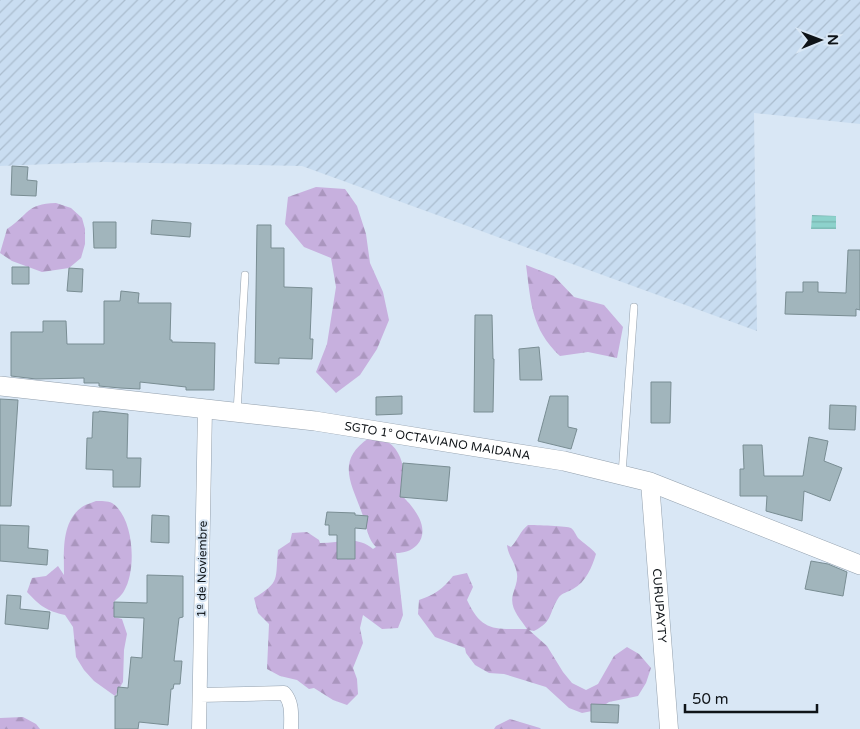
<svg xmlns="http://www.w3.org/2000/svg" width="860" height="729" font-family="'Varela Round',sans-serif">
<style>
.industrial{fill:url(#industrial-furrows)}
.forest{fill:url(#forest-firs)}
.water{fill:url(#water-rules)}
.building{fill:#a1b5bc;stroke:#798d93}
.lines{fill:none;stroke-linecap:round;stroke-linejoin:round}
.service-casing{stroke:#93a0ad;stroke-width:8}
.minor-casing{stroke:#93a0ad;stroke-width:15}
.tertiary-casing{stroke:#93a0ad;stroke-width:19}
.secondary-casing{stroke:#93a0ad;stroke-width:20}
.service{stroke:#fff;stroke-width:7}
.minor{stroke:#fff;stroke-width:14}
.tertiary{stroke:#fff;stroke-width:18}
.secondary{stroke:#fff;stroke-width:19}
.labels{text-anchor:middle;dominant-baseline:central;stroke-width:4;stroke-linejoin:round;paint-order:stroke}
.street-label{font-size:12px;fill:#0f1418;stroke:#d9e7f5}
</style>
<defs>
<pattern id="industrial-furrows" width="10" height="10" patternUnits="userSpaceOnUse" patternTransform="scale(1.25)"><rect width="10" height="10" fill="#c9ddf1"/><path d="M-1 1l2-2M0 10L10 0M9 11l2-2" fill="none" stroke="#abbdce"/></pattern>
<pattern id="forest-firs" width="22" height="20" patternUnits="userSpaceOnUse" patternTransform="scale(1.25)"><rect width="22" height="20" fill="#c7b0de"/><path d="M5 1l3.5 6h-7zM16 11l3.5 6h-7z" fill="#aa96be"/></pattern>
<pattern id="water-rules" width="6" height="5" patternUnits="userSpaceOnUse" patternTransform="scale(1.25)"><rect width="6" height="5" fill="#8dd2cc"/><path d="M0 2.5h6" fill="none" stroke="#78b3ae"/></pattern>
</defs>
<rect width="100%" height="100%" fill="#d9e7f5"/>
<!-- industrial -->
<path class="industrial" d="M 0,0 L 860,0 L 860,124 L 754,113 L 757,331 L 302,166 L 103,162 L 0,166 Z"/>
<!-- forest -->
<path class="forest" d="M 316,187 L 345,189 L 357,206 L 366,234 L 370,263 L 383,292 L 389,320 L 377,349 L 360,375 L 336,393 L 316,372 L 327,344 L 336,287 L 331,258 L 304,247 L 285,224 L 288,197 Z
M 56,203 L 71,208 L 82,218 L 85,229 L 85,244 L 81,258 L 69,268 L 42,272 L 12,261 L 0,253 L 7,229 C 30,214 25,204 56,203 Z
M 526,265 L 554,276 L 574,297 L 604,305 L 623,327 L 617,358 L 588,352 L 560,356 C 531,329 531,302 526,265 Z
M 369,438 C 374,438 380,438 384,440 C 396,445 403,459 403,471 C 403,479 399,487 402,494 C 403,497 407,501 409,503 C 419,515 429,531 417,545 C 411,551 404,553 396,553 L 403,615 L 398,628 L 382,629 L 363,615 L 360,628 L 363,643 L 353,668 L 357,679 L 358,694 L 347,705 L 333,700 L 314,688 L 309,689 L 297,680 L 280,676 L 267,669 L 269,624 L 258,613 L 254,598 C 281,582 275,579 278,550 L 290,542 L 292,533 L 307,532 L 319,540 L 320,543 C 340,543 357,535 373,549 L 376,547 C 368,539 367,529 364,519 C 354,487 333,462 369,438 Z
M 96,501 C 101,501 108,501 112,503 C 134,517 137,570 124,591 C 122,595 117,599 114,602 L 114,617 L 122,619 L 127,634 L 124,650 L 123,682 L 115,696 L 94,681 L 84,670 L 76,657 L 73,627 L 65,615 C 47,611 40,606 27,592 L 32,578 L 46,576 L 58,566 L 64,575 C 64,552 61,522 82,507 C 86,504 92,503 96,501 Z
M 528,525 C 535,525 568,526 571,528 C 574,530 576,535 578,538 C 584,544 591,547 596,554 C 592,567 586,582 573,589 C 568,592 562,593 559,597 C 548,613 554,621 534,631 L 529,630 L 547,646 L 563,672 L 572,683 L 586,690 L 598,684 L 614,656 L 627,647 L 639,654 L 651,668 L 646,683 L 638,696 L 609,702 L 597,710 L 582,713 L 569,708 L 546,687 L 504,674 L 489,673 L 475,665 L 466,653 L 465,648 L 435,637 L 418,614 L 419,600 C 434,595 443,589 453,576 L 467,573 L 473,587 L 467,600 C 482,632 494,629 527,629 C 520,618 509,608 513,594 C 515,587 518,581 517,574 C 516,563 508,556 507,545 L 511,547 C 518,540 520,531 528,525 Z
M 23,717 L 36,724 L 40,729 L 0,729 L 0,718 Z
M 510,719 L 540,728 L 541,729 L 494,729 L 496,726 Z"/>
<!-- water -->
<path class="water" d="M 812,215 L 836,216 L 836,229 L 811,229 Z"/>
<!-- building -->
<path class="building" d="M 12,166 L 28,167 L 27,180 L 37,181 L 36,196 L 11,195 Z
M 152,220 L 191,223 L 190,237 L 151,234 Z
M 93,222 L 116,222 L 116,248 L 94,248 Z
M 257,225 L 271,225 L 271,248 L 284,248 L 284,287 L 312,288 L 310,339 L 313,339 L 312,359 L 279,358 L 279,364 L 255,363 Z
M 848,250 L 860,250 L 860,310 L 856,309 L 856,316 L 785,314 L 786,292 L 803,292 L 803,282 L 818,282 L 818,292 L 846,293 Z
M 12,267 L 29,267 L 29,284 L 12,284 Z
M 69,268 L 83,269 L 82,292 L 67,291 Z
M 121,291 L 139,293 L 138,303 L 171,303 L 170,340 L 172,340 L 172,342 L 215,343 L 214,390 L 186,390 L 186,387 L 140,382 L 140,389 L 120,388 L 99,386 L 99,383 L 84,383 L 84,378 L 36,379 L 11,376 L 11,332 L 43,332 L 43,321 L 66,321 L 67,344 L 104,344 L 104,301 L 120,301 Z
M 475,315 L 492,315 L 493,359 L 494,359 L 493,412 L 474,412 Z
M 539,347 L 542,380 L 520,380 L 519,349 Z
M 651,382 L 671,382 L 670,423 L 651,423 Z
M 402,396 L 402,414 L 376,415 L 376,397 Z
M 550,396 L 568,396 L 568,427 L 577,429 L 571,449 L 538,441 Z
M 0,399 L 18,400 L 11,506 L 0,506 Z
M 830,405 L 856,406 L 855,430 L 829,429 Z
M 99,411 L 128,414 L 127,458 L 141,458 L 140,487 L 113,487 L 113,470 L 86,469 L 87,438 L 92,438 L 93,412 L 99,412 Z
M 809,437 L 828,441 L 824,461 L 842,468 L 830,501 L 804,491 L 802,521 L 766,511 L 767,496 L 740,496 L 740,469 L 744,469 L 743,445 L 762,445 L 764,476 L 803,476 Z
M 403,463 L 450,467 L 447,501 L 400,497 Z
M 327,512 L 355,513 L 355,515 L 368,516 L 366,529 L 355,528 L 355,559 L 337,559 L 337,535 L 329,535 L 329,525 L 325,525 Z
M 152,515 L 169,516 L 169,543 L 151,542 Z
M 0,525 L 29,526 L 28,548 L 48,550 L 47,565 L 0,561 Z
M 811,561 L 828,564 L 847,572 L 843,596 L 805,589 Z
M 147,575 L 183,576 L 183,617 L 179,618 L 174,661 L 182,661 L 180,684 L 174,684 L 173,689 L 171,689 L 168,725 L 139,722 L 138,729 L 115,729 L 115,696 L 117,696 L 118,687 L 128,688 L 131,657 L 142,658 L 144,618 L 114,617 L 114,602 L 147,603 Z
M 7,595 L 21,596 L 20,609 L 50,612 L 48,629 L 5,624 Z
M 591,704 L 619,705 L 618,723 L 591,722 Z"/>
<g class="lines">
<defs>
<path id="service" d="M 237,412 L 245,275
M 622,474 L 634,307"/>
<path id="minor" d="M 200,695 L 284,693 C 293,703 291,716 291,729
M 199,729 L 205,409"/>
<g id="tertiary">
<path id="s1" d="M 650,482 L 669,729"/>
</g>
<g id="secondary">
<path id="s2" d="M 0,386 L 315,421 L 564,461 L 650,482 L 860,565"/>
</g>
</defs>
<!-- service casing -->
<use href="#service" class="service-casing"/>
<!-- minor casing -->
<use href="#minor" class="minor-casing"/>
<!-- tertiary casing -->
<use href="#tertiary" class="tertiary-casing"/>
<!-- secondary casing -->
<use href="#secondary" class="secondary-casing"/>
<!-- service -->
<use href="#service" class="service"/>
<!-- minor -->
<use href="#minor" class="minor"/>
<!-- tertiary -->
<use href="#tertiary" class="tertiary"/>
<!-- secondary -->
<use href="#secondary" class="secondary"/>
</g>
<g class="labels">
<!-- street labels -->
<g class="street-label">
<text stroke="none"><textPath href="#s2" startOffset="441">SGTO 1° OCTAVIANO MAIDANA</textPath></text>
<text transform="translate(202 569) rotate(-89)">1º de Noviembre</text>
<text stroke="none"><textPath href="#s1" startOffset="124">CURUPAYTY</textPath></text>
</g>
</g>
<!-- north arrow -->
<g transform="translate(820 40) rotate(89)" stroke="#d9e7f5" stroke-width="4" paint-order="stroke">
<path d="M0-4L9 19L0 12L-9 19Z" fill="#0f1418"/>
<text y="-8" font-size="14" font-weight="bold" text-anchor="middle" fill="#0f1418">N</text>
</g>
<!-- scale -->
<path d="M685 704v8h132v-8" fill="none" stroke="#0f1418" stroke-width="2.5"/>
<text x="692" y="704" font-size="15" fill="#0f1418" stroke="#d9e7f5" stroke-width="4" paint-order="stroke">50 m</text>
</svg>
